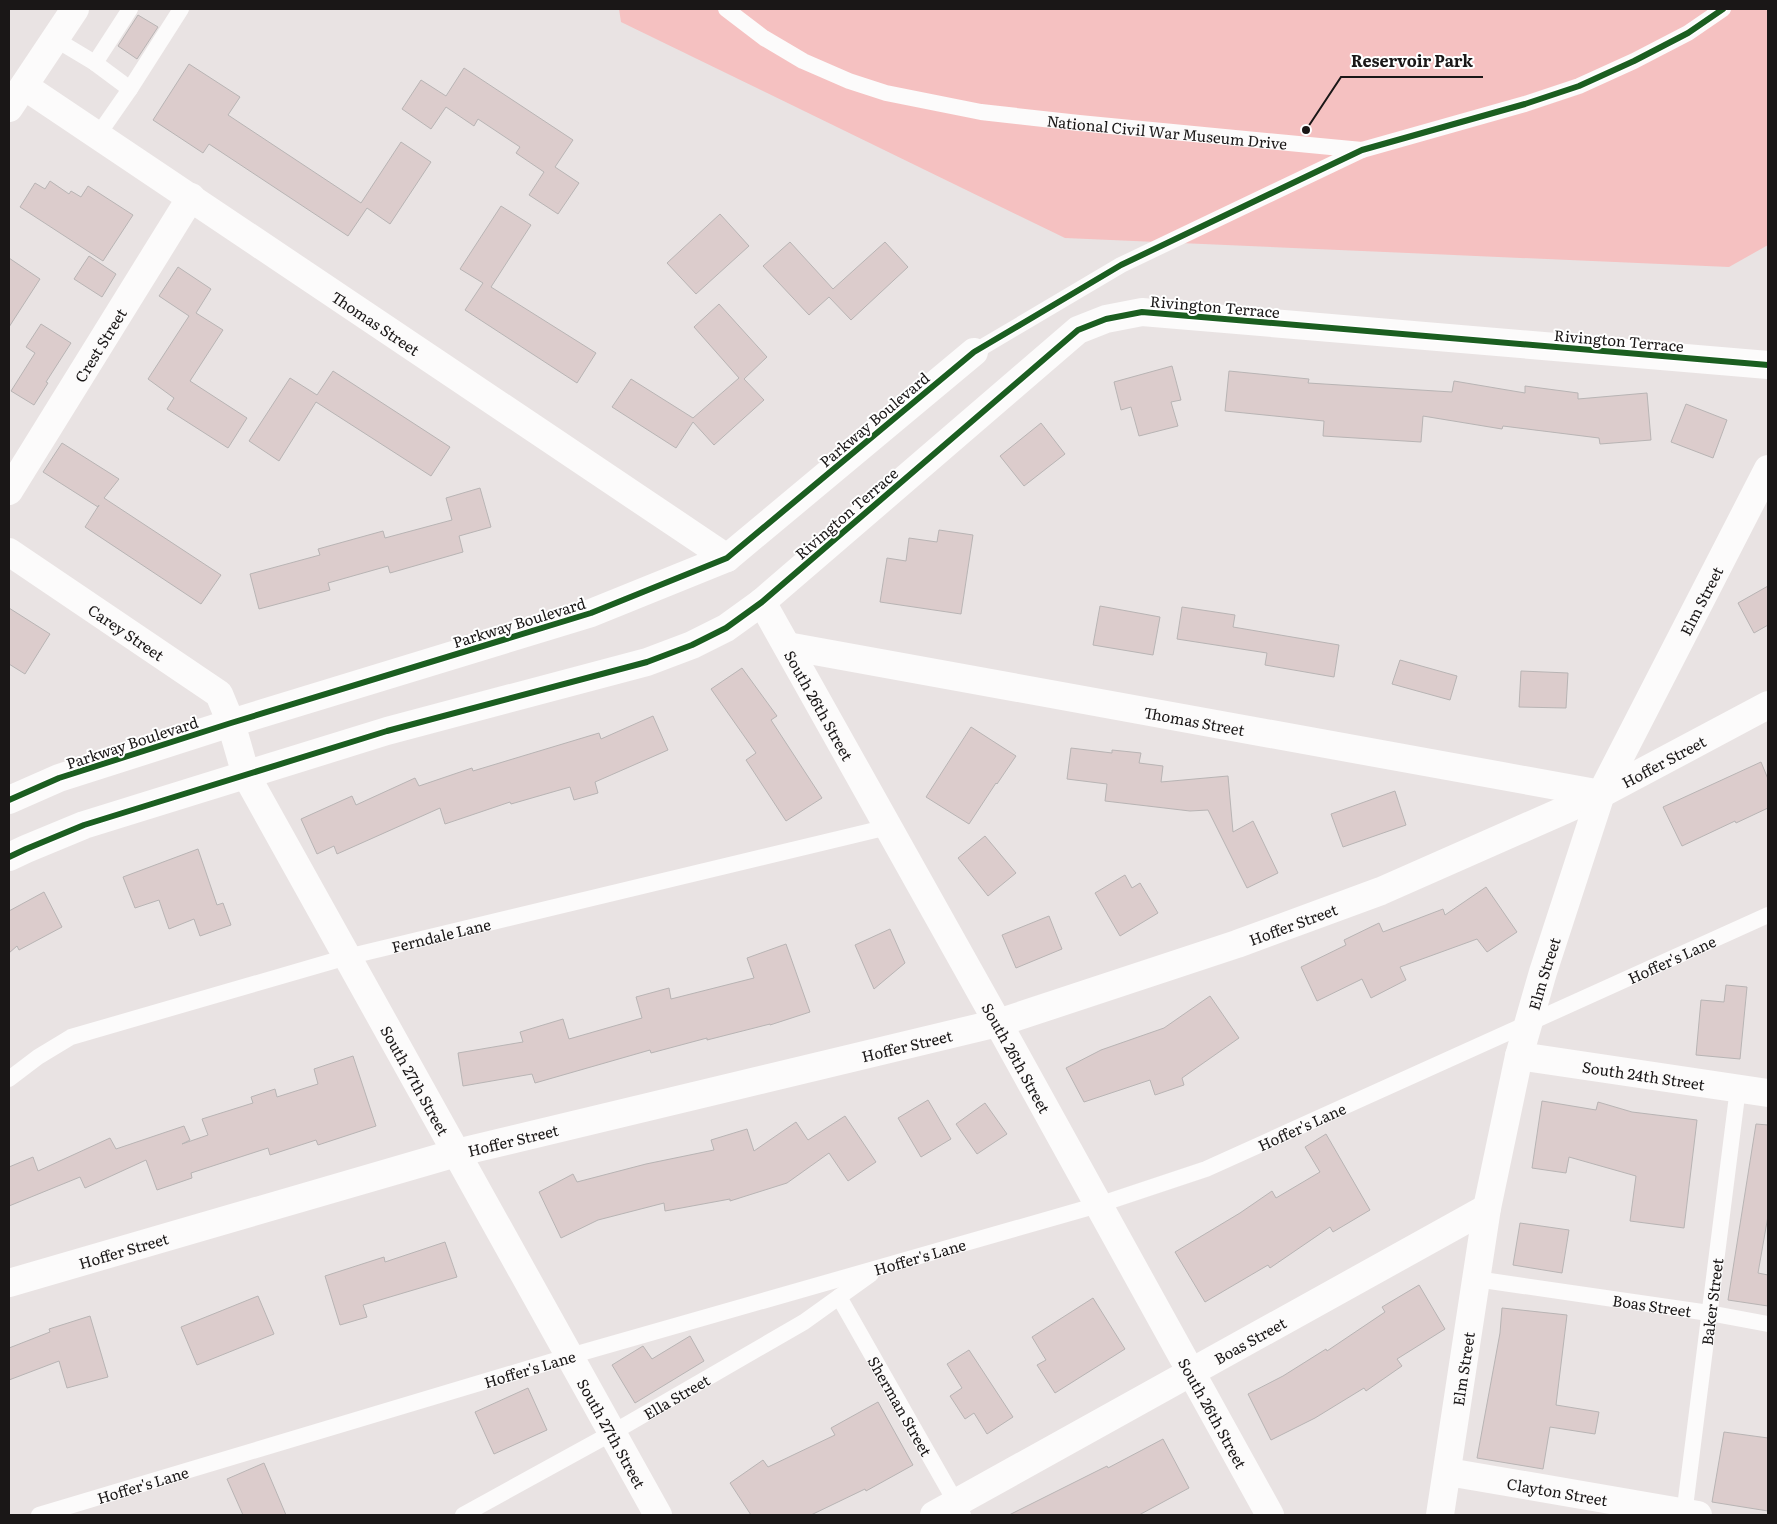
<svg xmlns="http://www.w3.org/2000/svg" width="1777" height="1524" font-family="Literata,serif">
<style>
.green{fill:#f5c1c1}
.building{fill:#dccccc;stroke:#b8b4b4}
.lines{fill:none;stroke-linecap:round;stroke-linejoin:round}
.lane{stroke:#fcfbfb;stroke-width:16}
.street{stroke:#fcfbfb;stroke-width:28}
.primary{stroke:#fcfbfb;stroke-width:28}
.cycleway-casing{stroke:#fff;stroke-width:9}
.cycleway{stroke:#1b5e20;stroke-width:6}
.labels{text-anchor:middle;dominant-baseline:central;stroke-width:4;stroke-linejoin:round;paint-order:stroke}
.street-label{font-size:15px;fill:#1a1717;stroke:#fff}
.leader{fill:none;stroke:#1a1717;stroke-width:2}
.callout-dot{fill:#1a1717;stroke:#fff;stroke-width:2}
.callout-label{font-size:16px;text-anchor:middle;font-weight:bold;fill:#1a1717;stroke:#fff;stroke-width:4;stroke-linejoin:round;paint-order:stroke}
</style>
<rect width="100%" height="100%" fill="#e9e3e3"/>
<!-- green -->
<path class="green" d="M 619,9 L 1768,9 L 1768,245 L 1729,267 L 1065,238 L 621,22 Z"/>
<!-- building -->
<path class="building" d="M 138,15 L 158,27 L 137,59 L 118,46 Z
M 189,64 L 240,97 L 228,115 L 361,203 L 401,142 L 431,162 L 390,224 L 367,208 L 348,236 L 209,144 L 203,153 L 153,120 Z
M 464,68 L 573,140 L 555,167 L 579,183 L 558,214 L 529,195 L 544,172 L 516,153 L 520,147 L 478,119 L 474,126 L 446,107 L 431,129 L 402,109 L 421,80 L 446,96 Z
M 50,181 L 69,194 L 71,191 L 81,197 L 88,186 L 133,215 L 103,261 L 20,207 L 35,183 L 45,189 Z
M 501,206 L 531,225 L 491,287 L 596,353 L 577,383 L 465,310 L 483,283 L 460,269 Z
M 720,214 L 749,246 L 696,294 L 667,263 Z
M 790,242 L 833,289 L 885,242 L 908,267 L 851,320 L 829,297 L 809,315 L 763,266 Z
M 89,256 L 116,274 L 102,297 L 74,279 Z
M 9,258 L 40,279 L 9,327 Z
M 178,267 L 211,289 L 196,313 L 223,330 L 190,381 L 247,418 L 228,448 L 167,409 L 174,398 L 148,379 L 189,316 L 159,296 Z
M 719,304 L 767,357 L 744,379 L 764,400 L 714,445 L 693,422 L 676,448 L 612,407 L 631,379 L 693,418 L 739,378 L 694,327 Z
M 41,324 L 71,343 L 46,382 L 48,383 L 34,405 L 11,391 L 35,353 L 26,347 Z
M 1172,366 L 1181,400 L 1171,402 L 1178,426 L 1139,436 L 1131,407 L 1121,410 L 1114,382 Z
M 333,371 L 450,447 L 431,476 L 316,402 L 279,461 L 249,441 L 290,378 L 317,395 Z
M 1229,371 L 1309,379 L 1308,383 L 1452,392 L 1454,381 L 1525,393 L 1525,386 L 1578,393 L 1578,399 L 1647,393 L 1651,440 L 1600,444 L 1599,438 L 1503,426 L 1502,429 L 1423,416 L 1421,442 L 1323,436 L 1324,421 L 1225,411 Z
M 1686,404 L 1727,420 L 1713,458 L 1671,442 Z
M 1041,423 L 1065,454 L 1024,486 L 1000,456 Z
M 62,443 L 119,479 L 104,498 L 221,575 L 201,604 L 85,527 L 99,505 L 98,507 L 43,472 Z
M 480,488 L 491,527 L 459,536 L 463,552 L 390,573 L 388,566 L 328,583 L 330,590 L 259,609 L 250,574 L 320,555 L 318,549 L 383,531 L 385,538 L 452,520 L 446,498 Z
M 939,530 L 973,535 L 961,614 L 880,602 L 887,558 L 906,561 L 909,538 L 937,542 Z
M 1768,586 L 1768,625 L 1754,633 L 1738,603 Z
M 1100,606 L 1160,617 L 1153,655 L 1093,645 Z
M 1182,607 L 1235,615 L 1233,627 L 1339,645 L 1334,677 L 1265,665 L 1267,653 L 1177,639 Z
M 9,608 L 50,634 L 25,674 L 9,664 Z
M 1400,660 L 1457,676 L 1450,700 L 1392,684 Z
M 742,668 L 777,716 L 771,720 L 822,798 L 786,821 L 746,760 L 756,753 L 711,689 Z
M 1521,671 L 1568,673 L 1566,708 L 1519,707 Z
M 653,716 L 668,750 L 595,782 L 598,793 L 574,800 L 570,787 L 511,804 L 510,802 L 445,824 L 440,808 L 337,854 L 334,846 L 317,854 L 301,819 L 352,796 L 356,805 L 415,778 L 419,786 L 472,768 L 473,771 L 599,733 L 601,739 Z
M 971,727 L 1016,756 L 997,784 L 996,783 L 969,824 L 926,797 Z
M 1071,748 L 1112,753 L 1112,750 L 1141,753 L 1139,763 L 1163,766 L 1161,782 L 1228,776 L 1233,832 L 1253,821 L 1278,873 L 1247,888 L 1208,810 L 1190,811 L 1105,801 L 1107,784 L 1067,779 Z
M 1761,762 L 1768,779 L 1768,808 L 1736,823 L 1735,821 L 1682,846 L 1663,807 Z
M 1395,791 L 1406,825 L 1343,847 L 1331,814 Z
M 985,836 L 1016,873 L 988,896 L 958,858 Z
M 198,849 L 217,905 L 223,903 L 231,925 L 200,936 L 194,919 L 169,929 L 159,900 L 135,908 L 123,877 Z
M 1125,875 L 1132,888 L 1140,883 L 1158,913 L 1120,936 L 1095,893 Z
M 1486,887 L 1517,932 L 1487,952 L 1477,939 L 1400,967 L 1406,980 L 1371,998 L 1362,979 L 1317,1001 L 1301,967 L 1346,945 L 1344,940 L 1379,923 L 1383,932 L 1443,909 L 1445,915 Z
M 44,892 L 62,927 L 19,950 L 17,946 L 9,953 L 9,911 Z
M 1049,916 L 1062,949 L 1016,968 L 1002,935 Z
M 890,929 L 905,963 L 874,989 L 855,945 Z
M 786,944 L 810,1012 L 770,1025 L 770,1024 L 707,1040 L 707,1038 L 651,1053 L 650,1050 L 535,1083 L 532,1074 L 463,1086 L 458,1053 L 523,1042 L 520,1032 L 563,1019 L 569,1039 L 642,1018 L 636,997 L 669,988 L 671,999 L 754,978 L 747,958 Z
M 1726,985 L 1747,987 L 1740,1059 L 1696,1055 L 1701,1000 L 1724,1002 Z
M 1210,996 L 1239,1038 L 1182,1078 L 1184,1085 L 1155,1095 L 1150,1080 L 1084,1102 L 1066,1068 L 1101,1050 L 1164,1028 Z
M 353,1056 L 376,1126 L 318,1145 L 316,1140 L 270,1155 L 268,1148 L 191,1173 L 192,1178 L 157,1190 L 146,1160 L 85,1188 L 80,1177 L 9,1206 L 9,1167 L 33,1157 L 38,1171 L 110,1138 L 116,1149 L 184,1126 L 190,1140 L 182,1144 L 208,1135 L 202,1119 L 253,1103 L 251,1097 L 275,1089 L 277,1097 L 318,1084 L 314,1069 Z
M 928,1100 L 951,1139 L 921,1157 L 898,1118 Z
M 1542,1101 L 1596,1110 L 1598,1102 L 1632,1112 L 1697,1120 L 1684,1228 L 1630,1221 L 1636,1176 L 1569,1157 L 1566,1173 L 1532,1168 Z
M 985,1103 L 1007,1134 L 977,1154 L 956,1124 Z
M 845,1116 L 876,1162 L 848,1181 L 829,1153 L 787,1183 L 730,1201 L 730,1199 L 665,1211 L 664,1203 L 598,1220 L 561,1238 L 539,1192 L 573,1174 L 577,1182 L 646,1164 L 714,1150 L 711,1140 L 747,1129 L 754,1151 L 796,1122 L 808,1140 Z
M 1756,1124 L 1768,1125 L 1768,1216 L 1758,1273 L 1768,1275 L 1768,1306 L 1728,1300 Z
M 1326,1134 L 1370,1210 L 1333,1232 L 1330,1227 L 1270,1268 L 1268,1265 L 1205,1302 L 1175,1252 L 1240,1213 L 1272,1191 L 1276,1198 L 1320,1172 L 1305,1147 Z
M 1520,1223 L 1569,1230 L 1562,1273 L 1513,1265 Z
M 445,1242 L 457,1277 L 363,1305 L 367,1317 L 340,1325 L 325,1276 L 384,1257 L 385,1262 Z
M 1419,1285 L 1445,1329 L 1397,1359 L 1402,1366 L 1366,1391 L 1364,1388 L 1315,1418 L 1271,1440 L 1248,1394 L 1283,1376 L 1326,1349 L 1327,1351 L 1385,1312 L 1382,1307 Z
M 258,1296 L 274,1334 L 197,1365 L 181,1327 Z
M 1093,1298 L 1125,1349 L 1055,1393 L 1037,1365 L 1046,1360 L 1032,1337 Z
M 1502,1308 L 1567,1315 L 1556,1405 L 1599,1412 L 1595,1434 L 1550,1427 L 1543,1469 L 1477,1458 L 1500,1333 Z
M 90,1316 L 108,1377 L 67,1388 L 59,1361 L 9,1380 L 9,1348 L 50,1332 L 49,1329 Z
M 690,1336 L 704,1361 L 635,1403 L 612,1365 L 643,1346 L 652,1359 Z
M 969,1350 L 1013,1417 L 987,1434 L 974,1413 L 965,1419 L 950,1396 L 962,1388 L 947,1364 Z
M 528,1388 L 547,1430 L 494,1454 L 475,1412 Z
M 878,1402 L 913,1465 L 866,1491 L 865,1489 L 811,1515 L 751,1515 L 730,1483 L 763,1460 L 768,1467 L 835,1435 L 831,1428 Z
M 1724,1432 L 1768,1438 L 1768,1511 L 1712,1502 Z
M 1163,1439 L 1189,1488 L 1139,1515 L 1009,1515 L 1107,1466 L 1108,1468 Z
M 264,1463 L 286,1515 L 243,1515 L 227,1479 Z"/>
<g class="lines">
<!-- lane -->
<g class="lane">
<path id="s1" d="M 726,9 L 764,38 L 803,61 L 849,81 L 886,93 L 981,112 L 1079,123 L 1362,150 L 1525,104 L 1579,86 L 1634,61 L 1688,33 L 1723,9"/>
<path d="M 55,39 L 95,63 L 130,89 L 98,135"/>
<path d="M 95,63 L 130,9"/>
<path d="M 130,89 L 181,9"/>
<path d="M 974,352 L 1121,265 L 1362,150"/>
<path id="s2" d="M 9,1079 L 38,1057 L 71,1037 L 347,957 L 888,827"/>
<path id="s3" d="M 1476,1279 L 1709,1313 L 1768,1324"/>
<path id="s4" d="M 839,1297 L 963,1515"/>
<path id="s5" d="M 39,1515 L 570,1356 L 1098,1205 L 1206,1169 L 1768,915"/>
<path id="s6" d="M 463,1515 L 612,1433 L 804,1322 L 871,1274"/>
<path id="s7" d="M 1684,1515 L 1738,1088"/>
</g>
<!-- street -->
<g class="street">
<path id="s8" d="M 24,86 L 727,558"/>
<path id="s9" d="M 9,491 L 191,197"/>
<path id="s10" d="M 9,552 L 219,694 L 231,723 L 246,775 L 658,1515"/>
<path id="s11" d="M 762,602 L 998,1023 L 1270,1515"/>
<path id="s12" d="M 787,646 L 1601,794"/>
<path d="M 9,800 L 59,778 L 231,723 L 591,613 L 727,558 L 974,352"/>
<path d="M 9,857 L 26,849 L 84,825 L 387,731 L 647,662 L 692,645 L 726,628 L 762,602 L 1078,330 L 1106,319 L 1142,312 L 1768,365"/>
<path id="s13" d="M 1519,1056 L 1768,1093"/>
<path id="s14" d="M 9,1283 L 456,1153 L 998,1023 L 1237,944 L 1381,891 L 1601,794 L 1768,705"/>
<path id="s15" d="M 1448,1472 L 1698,1515"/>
<path id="s16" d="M 934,1515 L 1487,1208"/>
<path id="s17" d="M 1440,1515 L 1487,1208 L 1519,1056 L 1543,972 L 1601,794 L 1768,469"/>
</g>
<!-- primary -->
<path class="primary" d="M 9,108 L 75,9"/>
<defs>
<path id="cycleway" d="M 9,800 L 59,778 L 231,723 L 591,613 L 727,558 L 974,352 L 1121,265 L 1362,150 L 1525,104 L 1579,86 L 1634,61 L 1688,33 L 1723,9
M 9,857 L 26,849 L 84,825 L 387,731 L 647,662 L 692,645 L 726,628 L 762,602 L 1078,330 L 1106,319 L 1142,312 L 1768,365"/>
</defs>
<!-- cycleway casing -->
<use href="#cycleway" class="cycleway-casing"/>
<!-- cycleway -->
<use href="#cycleway" class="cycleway"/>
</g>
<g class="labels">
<!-- street labels -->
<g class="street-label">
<text stroke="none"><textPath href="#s1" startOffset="466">National Civil War Museum Drive</textPath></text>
<text transform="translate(1215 306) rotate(5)">Rivington Terrace</text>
<text stroke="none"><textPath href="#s8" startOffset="424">Thomas Street</textPath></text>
<text transform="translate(1619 340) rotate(5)">Rivington Terrace</text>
<text stroke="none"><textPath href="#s9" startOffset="172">Crest Street</textPath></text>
<text transform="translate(874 419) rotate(-40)">Parkway Boulevard</text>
<text transform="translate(846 513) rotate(-41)">Rivington Terrace</text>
<text stroke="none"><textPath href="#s17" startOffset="958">Elm Street</textPath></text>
<text transform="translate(519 622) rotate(-17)">Parkway Boulevard</text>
<text stroke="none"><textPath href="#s10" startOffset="142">Carey Street</textPath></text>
<text stroke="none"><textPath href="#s11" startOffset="118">South 26th Street</textPath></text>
<text stroke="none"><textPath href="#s12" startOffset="414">Thomas Street</textPath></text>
<text transform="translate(132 742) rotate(-18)">Parkway Boulevard</text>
<text stroke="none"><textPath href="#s14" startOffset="1739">Hoffer Street</textPath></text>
<text stroke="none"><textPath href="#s14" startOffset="1334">Hoffer Street</textPath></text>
<text stroke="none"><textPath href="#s2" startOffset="459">Ferndale Lane</textPath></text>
<text stroke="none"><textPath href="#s5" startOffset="1728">Hoffer's Lane</textPath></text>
<text stroke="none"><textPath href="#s17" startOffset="552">Elm Street</textPath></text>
<text stroke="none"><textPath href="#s14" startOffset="929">Hoffer Street</textPath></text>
<text stroke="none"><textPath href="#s11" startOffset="522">South 26th Street</textPath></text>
<text stroke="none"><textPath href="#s13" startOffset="126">South 24th Street</textPath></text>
<text stroke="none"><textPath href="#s10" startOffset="688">South 27th Street</textPath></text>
<text stroke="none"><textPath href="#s5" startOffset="1322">Hoffer's Lane</textPath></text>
<text stroke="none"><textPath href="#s14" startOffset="524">Hoffer Street</textPath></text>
<text stroke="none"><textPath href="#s14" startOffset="119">Hoffer Street</textPath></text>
<text stroke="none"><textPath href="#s5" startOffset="918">Hoffer's Lane</textPath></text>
<text stroke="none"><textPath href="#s7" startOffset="215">Baker Street</textPath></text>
<text stroke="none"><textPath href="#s3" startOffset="178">Boas Street</textPath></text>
<text stroke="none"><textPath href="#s16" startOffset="361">Boas Street</textPath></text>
<text stroke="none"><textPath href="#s5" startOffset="512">Hoffer's Lane</textPath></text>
<text stroke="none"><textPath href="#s17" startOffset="148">Elm Street</textPath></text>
<text stroke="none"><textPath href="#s6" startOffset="244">Ella Street</textPath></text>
<text stroke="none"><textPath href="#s4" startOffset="125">Sherman Street</textPath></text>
<text stroke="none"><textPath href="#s11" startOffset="928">South 26th Street</textPath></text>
<text stroke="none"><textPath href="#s10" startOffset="1092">South 27th Street</textPath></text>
<text stroke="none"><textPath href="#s5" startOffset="108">Hoffer's Lane</textPath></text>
<text stroke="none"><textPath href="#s15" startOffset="111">Clayton Street</textPath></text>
</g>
</g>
<!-- callouts -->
<path class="leader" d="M1306 130L1341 77H1483"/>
<circle class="callout-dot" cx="1306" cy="130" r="5"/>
<g class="callout-label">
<text x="1412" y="67">Reservoir Park</text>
</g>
<!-- border -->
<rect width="1777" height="1524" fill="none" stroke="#1a1717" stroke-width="20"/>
</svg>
